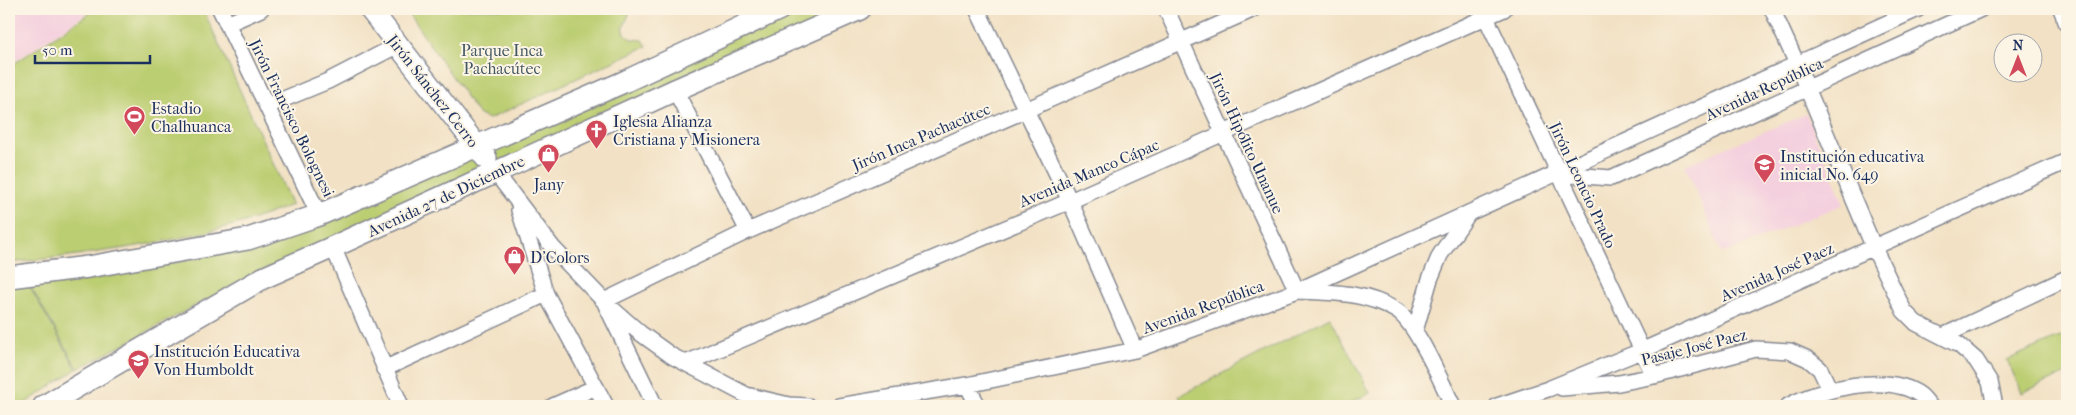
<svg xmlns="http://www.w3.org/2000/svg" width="2076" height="415" font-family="'IM FELL French Canon',serif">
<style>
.built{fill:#f4cfde}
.green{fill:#bcce72;stroke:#6c7e68}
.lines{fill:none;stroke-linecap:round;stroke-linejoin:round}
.street-casing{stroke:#868891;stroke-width:18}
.secondary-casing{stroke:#868891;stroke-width:24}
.street{stroke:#fff;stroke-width:15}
.secondary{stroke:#fff;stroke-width:21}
.labels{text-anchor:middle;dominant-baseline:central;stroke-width:4;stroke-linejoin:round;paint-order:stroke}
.park-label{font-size:16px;fill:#435763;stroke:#fcf5e5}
.street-label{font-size:16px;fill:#1b2f5e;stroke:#fcf5e5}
.poi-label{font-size:16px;fill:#1b2f5e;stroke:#fcf5e5;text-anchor:start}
</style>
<rect width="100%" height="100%" fill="#fcf5e5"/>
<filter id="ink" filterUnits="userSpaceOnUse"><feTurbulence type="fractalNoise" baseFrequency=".02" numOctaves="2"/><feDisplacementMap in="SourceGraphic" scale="10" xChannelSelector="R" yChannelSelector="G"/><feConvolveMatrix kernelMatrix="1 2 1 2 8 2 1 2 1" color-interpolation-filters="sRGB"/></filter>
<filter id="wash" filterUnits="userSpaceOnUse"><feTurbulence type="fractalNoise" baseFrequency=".0096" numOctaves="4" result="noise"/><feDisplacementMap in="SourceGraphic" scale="20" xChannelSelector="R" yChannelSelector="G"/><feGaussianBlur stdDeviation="1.12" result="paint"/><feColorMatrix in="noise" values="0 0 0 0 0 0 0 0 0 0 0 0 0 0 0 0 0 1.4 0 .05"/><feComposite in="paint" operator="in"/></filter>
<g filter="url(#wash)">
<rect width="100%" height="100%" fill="#f2e1c4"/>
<!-- built -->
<path class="built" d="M 9,9 L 93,9 L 9,65 Z
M 1806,114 L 1844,204 L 1722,254 L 1685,165 Z"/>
<!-- green -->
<path class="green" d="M 96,9 L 203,9 L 292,205 C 273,212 254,220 234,225 C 161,245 84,255 9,263 L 9,67 Z
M 405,9 L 625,9 L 629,11 C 629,23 616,28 631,39 L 643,40 L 647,46 L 489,119 L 479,115 Z
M 792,9 L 847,9 L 497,166 L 485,149 Z
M 474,151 L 489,172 L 252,275 L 78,369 L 29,284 L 90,280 L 246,248 Z
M 28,284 L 77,369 L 21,406 L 9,406 L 9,286 Z
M 1330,317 L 1370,393 L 1344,406 L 1185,406 L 1179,396 Z
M 2064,335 L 2067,342 L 2067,373 L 2022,393 L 2007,360 Z"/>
</g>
<g filter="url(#ink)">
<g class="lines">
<defs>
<path id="street" d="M 220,9 L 319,215
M 977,9 L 1070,201 L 1135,350
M 1166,9 L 1297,291 C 1331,292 1367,292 1397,311 C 1417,324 1442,384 1453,406
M 1482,9 L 1654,376
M 1772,9 L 1797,64 L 1874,248 L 1904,311 L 1916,323 L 1959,345 L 1976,360 L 1990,382 L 1995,406
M 2061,9 L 2067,24
M 227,24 L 261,9
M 675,90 L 748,231
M 267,106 L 328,81 L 398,45
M 496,173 L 553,248 L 604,301 L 655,406
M 1559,174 L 1611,178 L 1981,9
M 519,210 L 546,294 L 606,406
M 333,247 L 401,406
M 604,301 L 748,231 L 1026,110 L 1254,9
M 610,307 L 640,333 L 672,356 L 746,395 L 789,405 L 808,406
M 1415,331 L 1430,279 L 1440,255 L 1468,214
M 1943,336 L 2067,278
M 686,363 L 1070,201 L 1504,9
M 384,369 L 546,294
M 967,385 L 978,406
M 1562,388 L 1619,383 L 1654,376 L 1756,349 L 1790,351 L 1808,359 L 1820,369 L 1830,390
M 553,406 L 596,387
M 839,406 L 967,385 L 1135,350 L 1297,291 L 1918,9
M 1497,406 L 1548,389 L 1641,351 L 2067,161
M 1788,406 C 1819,389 1889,372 1920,395 C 1924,398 1927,403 1930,406"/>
<path id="secondary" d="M 370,9 L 486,158
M 9,277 L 88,267 L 248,239 L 319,215 L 626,81 L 780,9
M 44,406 L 263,278 L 333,247 L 675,90 L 860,9"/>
</defs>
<!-- street casing -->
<use href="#street" class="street-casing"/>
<!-- secondary casing -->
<use href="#secondary" class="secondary-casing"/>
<!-- street -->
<use href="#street" class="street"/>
<!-- secondary -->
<use href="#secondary" class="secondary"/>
</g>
</g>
<!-- icons -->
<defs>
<symbol id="stadium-pin" viewBox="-11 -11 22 30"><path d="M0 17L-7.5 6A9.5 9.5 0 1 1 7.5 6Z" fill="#d1495b" stroke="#fcf5e5"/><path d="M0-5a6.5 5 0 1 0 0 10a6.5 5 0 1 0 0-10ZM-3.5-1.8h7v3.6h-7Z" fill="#fff"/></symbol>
<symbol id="church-pin" viewBox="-11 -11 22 30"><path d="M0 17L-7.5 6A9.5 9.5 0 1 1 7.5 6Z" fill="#d1495b" stroke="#fcf5e5"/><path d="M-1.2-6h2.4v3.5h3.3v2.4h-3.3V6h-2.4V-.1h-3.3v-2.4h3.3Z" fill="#fff"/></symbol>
<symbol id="shop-pin" viewBox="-11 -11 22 30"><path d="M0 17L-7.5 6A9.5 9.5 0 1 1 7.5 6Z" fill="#d1495b" stroke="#fcf5e5"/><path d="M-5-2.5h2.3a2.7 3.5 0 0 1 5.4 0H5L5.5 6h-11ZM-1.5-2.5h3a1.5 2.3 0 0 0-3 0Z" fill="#fff"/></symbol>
<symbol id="school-pin" viewBox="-11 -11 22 30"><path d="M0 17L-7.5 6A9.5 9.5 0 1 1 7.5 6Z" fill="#d1495b" stroke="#fcf5e5"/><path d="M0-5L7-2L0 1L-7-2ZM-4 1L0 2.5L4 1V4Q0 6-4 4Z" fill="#fff"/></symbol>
</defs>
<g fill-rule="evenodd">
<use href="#stadium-pin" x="122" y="104" width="25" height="34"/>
<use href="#church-pin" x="584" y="118" width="25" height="34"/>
<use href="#shop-pin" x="536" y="142" width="25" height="34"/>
<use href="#school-pin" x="1752" y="152" width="25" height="34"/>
<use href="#shop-pin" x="502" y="244" width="25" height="34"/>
<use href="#school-pin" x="126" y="348" width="25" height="34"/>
</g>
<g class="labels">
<!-- park labels -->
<g class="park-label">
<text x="502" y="50">Parque Inca<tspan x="502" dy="18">Pachacútec</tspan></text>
</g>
<!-- street labels -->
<g class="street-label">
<text transform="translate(1764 89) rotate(-25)">Avenida República</text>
<text transform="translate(433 91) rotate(52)">Jirón Sánchez Cerro</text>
<text transform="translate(292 118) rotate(64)">Jirón Francisco Bolognesi</text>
<text transform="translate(921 137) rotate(-23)">Jirón Inca Pachacútec</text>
<text transform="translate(1247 143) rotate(65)">Jirón Hipólito Unanue</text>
<text transform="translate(1089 173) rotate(-23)">Avenida Manco Cápac</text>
<text transform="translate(1583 185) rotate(65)">Jirón Leoncio Prado</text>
<text transform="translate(446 196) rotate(-25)">Avenida 27 de Diciembre</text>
<text transform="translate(1777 272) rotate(-24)">Avenida José Paez</text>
<text transform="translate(1203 307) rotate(-20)">Avenida República</text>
<text transform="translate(1694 347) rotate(-14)">Pasaje José Paez</text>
</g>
<!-- poi labels -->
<g class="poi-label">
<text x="151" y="108">Estadio<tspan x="151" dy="18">Chalhuanca</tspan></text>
<text x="613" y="121">Iglesia Alianza<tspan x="613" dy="18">Cristiana y Misionera</tspan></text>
<text x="1780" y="156">Institución educativa<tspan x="1780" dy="18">inicial No. 649</tspan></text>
<text x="549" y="184" text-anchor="middle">Jany</text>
<text x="530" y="257">D'Colors</text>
<text x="154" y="351">Institución Educativa<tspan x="154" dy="18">Von Humboldt</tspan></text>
</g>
</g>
<!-- margin -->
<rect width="2076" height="415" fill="none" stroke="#fcf5e5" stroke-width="30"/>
<!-- north arrow -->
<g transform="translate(2018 58)"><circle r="24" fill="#fcf5e5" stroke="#a2a6af"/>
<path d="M0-4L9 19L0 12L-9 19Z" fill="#d1495b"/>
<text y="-8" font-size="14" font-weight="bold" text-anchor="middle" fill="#1b2f5e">N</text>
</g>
<!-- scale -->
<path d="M35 55v8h115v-8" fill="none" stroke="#1b2f5e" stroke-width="2.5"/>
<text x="42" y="55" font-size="15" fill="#1b2f5e" stroke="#fcf5e5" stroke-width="4" paint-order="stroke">50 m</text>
</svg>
